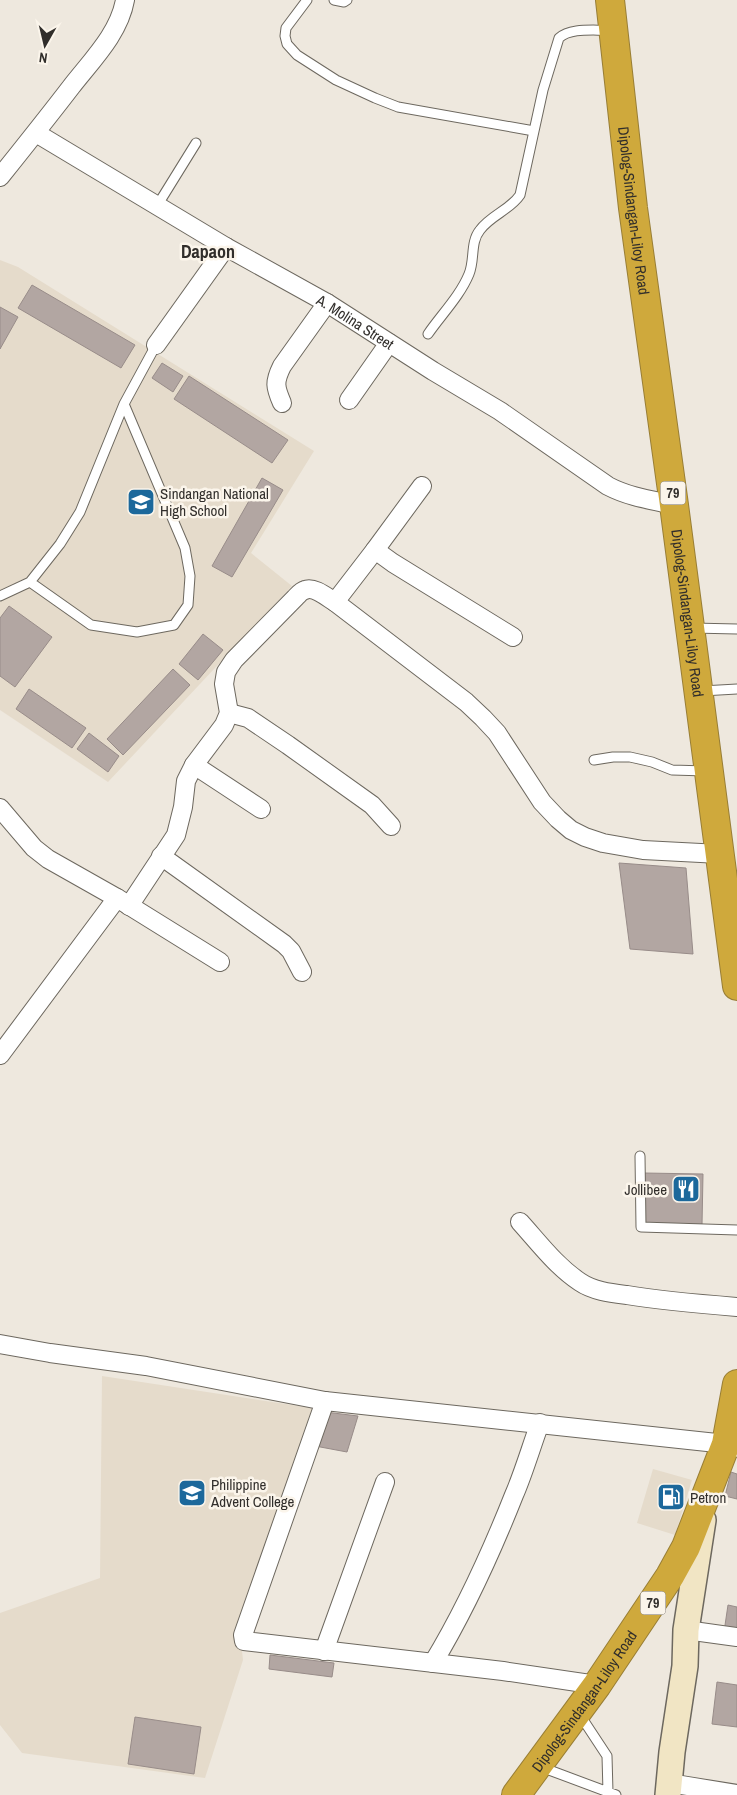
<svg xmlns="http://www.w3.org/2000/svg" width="737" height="1795" font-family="'Archivo Narrow',sans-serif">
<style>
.built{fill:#e5dbcb}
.building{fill:#b2a6a2;stroke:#988c89}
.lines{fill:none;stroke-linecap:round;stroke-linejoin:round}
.lane-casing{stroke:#6d685f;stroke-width:11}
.street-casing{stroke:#6d685f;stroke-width:20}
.secondary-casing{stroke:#6d685f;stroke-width:28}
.highway-casing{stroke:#987e36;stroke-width:30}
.lane{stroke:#fff;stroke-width:9}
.street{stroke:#fff;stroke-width:18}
.secondary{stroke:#f1e5c4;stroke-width:25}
.highway{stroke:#cfa93c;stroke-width:28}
.labels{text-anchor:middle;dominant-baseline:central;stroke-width:5;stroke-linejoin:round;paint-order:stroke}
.shield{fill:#fbf5eb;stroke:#6e6a65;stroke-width:1}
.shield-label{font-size:14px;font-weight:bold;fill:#312e2b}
.street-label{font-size:15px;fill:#312e2b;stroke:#fbf5eb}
.poi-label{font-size:15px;fill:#312e2b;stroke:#fbf5eb;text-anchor:start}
.quarter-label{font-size:18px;font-weight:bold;fill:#312e2b;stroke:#fbf5eb}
</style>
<rect width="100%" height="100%" fill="#eee8de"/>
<!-- built -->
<path class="built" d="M 0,260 L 18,267 L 314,451 L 251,553 L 292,586 L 108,782 L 0,710 Z
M 102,1376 L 312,1408 L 239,1624 L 243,1660 L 205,1778 L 22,1753 L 0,1725 L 0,1613 L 100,1578 Z
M 653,1469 L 692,1480 L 675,1535 L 637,1523 Z"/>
<!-- building -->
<path class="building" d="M 32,285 L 135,345 L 121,368 L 18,308 Z
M 0,307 L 18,317 L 0,349 Z
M 162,363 L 183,376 L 173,392 L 152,378 Z
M 189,376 L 288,440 L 272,463 L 174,399 Z
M 262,478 L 283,490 L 232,577 L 212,566 Z
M 9,606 L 52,637 L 15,687 L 0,676 L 0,618 Z
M 203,634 L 223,650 L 198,680 L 179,664 Z
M 173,669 L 190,685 L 123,755 L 107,739 Z
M 29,689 L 86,728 L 72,748 L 16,709 Z
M 89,733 L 119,756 L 108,772 L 77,749 Z
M 619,863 L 686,868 L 693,954 L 630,949 Z
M 644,1173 L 703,1174 L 702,1225 L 643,1224 Z
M 325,1412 L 358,1416 L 347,1452 L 315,1446 Z
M 731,1472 L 737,1474 L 737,1499 L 725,1496 Z
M 728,1605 L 737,1607 L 737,1634 L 724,1632 Z
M 270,1655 L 334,1663 L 332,1677 L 269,1669 Z
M 717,1682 L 737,1685 L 737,1727 L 712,1724 Z
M 135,1717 L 201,1727 L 194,1774 L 128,1764 Z"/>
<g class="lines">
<defs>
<path id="lane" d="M 307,0 L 286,28 L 285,36 L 287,44 L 297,55 L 336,80 L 375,98 L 398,107 L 534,131
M 334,0 L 344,2 L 347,0
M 157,206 L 196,143
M 428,334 C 441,315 460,296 469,274 C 475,260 470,242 480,230 C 491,215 510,210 520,195 L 543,90 L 559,38 C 571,27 595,31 611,30
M 30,582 L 91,625 L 137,632 L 174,625 L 188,605 L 190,576 L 185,548 L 124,404
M 0,596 L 30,582 L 60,544 L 80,512 L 124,404 L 156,345
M 692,628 L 737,629
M 702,691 L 737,689
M 594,760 L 613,757 L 630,757 L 652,762 L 672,770 L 706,771
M 640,1156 L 641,1227 L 737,1230
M 580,1715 L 607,1756 L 608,1792
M 541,1767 L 616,1795"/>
<g id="street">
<path id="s1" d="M 36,133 L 226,247 L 327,303 L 433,371 L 500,411 L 608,486 C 629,497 651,500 674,505"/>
<path d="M 0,177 C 24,147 48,117 71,87 C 91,61 119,34 125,0"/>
<path d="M 156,345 L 226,247"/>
<path d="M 349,400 L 389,343"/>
<path d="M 282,403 C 275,387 274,382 282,366 L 327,303"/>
<path d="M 375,550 L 422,486"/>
<path d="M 335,602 L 375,550 L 393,563 L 513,637"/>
<path d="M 229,713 L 248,718 L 288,745 L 372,805 L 391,826"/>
<path d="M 194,765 L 261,809"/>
<path d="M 0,808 L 34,848 L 48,859 L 117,898 L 220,962"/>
<path d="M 161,856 L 284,944 L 291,951 L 302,972"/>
<path d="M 129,906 L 176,835 L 183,807 L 186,781 L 194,765 L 224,725 L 229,713 L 224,684 L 226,672 L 234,660 L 295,598 C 297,596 301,591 305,590 C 314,586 328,598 335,602 L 466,702 L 483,718 L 497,733 L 542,802 L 558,819 L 571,830 L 585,837 L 603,843 L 643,850 L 720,854"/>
<path d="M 0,1055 L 117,898"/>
<path d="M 520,1222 C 539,1243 556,1266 580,1282 C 593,1291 611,1293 627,1295 C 663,1301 700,1304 737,1307"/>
<path d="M 0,1344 L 50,1353 L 146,1366 L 325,1401 L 726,1444 L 734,1448"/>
<path d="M 325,1401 L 243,1635 L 244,1641 L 503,1671 L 597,1685"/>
<path d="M 686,1630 L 737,1637"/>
<path d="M 324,1651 L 385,1482"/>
<path d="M 433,1663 C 465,1610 491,1553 514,1495 C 524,1472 531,1447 540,1423"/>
<path d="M 669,1783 L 737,1794"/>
</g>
<path id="secondary" d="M 668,1795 L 672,1752 L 685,1666 L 686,1630 L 703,1520"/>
<g id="highway">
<path id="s2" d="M 610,0 L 633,208 L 674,505 L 737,986"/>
<path id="s3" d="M 516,1795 L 597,1685 L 670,1576 L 686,1547 L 726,1444 L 737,1384"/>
</g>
</defs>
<!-- lane casing -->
<use href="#lane" class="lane-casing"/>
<!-- street casing -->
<use href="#street" class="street-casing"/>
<!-- secondary casing -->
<use href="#secondary" class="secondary-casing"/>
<!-- highway casing -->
<use href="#highway" class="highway-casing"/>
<!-- lane -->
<use href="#lane" class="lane"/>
<!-- street -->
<use href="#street" class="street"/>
<!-- secondary -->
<use href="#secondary" class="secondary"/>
<!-- highway -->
<use href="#highway" class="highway"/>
</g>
<!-- icons -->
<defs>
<symbol id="school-square" viewBox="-11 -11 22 22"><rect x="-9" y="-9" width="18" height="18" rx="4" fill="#1c689b" stroke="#fbf5eb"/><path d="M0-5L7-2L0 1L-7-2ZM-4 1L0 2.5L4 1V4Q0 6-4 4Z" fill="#fff"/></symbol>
<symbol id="restaurant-square" viewBox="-11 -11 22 22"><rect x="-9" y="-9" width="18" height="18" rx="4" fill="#1c689b" stroke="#fbf5eb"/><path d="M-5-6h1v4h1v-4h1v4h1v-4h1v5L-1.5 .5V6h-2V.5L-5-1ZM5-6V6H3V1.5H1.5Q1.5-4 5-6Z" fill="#fff"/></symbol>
<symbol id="university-square" viewBox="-11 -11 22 22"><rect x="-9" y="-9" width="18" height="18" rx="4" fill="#1c689b" stroke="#fbf5eb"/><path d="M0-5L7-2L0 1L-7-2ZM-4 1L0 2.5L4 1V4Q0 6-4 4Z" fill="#fff"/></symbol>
<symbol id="fuel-square" viewBox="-11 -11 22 22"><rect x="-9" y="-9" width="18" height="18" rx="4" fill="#1c689b" stroke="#fbf5eb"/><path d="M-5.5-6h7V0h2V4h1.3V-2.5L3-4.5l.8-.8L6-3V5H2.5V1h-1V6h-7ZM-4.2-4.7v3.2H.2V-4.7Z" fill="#fff"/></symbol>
</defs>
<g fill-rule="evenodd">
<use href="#school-square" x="125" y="486" width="32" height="32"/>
<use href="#restaurant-square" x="670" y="1173" width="32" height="32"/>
<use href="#university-square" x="176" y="1477" width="32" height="32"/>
<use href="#fuel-square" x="655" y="1481" width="32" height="32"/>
</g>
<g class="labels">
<!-- shield labels -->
<g class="shield">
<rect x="660.5" y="481.5" width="25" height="23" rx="4"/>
<rect x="640.5" y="1591.5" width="25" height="23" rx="4"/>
</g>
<g class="shield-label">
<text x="673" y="493">79</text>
<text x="653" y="1603">79</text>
</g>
<!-- street labels -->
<g class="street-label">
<text stroke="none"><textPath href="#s2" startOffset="212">Dipolog-Sindangan-Liloy Road</textPath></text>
<text stroke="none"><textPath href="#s1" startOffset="371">A. Molina Street</textPath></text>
<text stroke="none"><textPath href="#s2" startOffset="618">Dipolog-Sindangan-Liloy Road</textPath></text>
<text stroke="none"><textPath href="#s3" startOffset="116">Dipolog-Sindangan-Liloy Road</textPath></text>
</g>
<!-- poi labels -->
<g class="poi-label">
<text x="160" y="493">Sindangan National<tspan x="160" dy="17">High School</tspan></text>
<text x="667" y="1189" text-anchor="end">Jollibee</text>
<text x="211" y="1484">Philippine<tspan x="211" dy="17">Advent College</tspan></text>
<text x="690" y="1497">Petron</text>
</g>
<!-- quarter labels -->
<g class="quarter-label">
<text x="208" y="251">Dapaon</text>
</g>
</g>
<!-- north arrow -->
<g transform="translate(45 45) rotate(188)" stroke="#fbf5eb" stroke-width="4" paint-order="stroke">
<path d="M0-4L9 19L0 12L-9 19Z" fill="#312e2b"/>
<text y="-8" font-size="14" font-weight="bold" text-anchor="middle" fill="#312e2b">N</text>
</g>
</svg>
